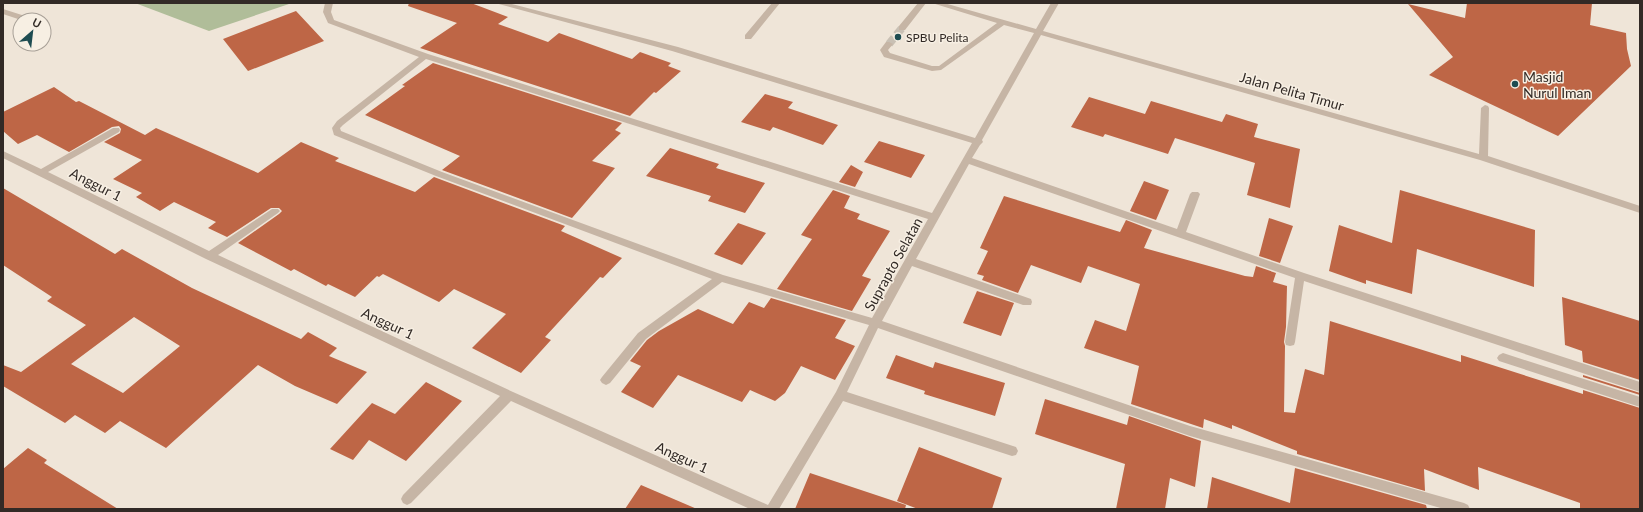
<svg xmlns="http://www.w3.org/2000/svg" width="1643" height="512" font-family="Lato,sans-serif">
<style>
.green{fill:#b0bd99}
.building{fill:#be6646;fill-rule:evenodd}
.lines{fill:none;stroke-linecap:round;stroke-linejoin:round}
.minor-tunnel{stroke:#c9c0b4;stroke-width:8;stroke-dasharray:8 4;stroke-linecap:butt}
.minor{fill:#c6b5a5;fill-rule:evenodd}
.poi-dot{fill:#1e4c51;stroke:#f7efe3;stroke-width:1.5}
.labels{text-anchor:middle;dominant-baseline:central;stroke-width:3;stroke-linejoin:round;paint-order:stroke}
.far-poi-label{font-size:12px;fill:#322a26;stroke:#f7efe3;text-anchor:start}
.poi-label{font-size:14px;fill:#322a26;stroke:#f7efe3;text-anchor:start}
.street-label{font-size:14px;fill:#322a26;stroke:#f7efe3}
</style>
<rect width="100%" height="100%" fill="#efe5d8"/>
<!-- green -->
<path class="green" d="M 135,3 L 292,3 L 209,31 Z"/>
<!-- building -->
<path class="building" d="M 409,3 L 471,3 L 508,17 L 498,24 L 548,42 L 559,33 L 632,59 L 640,52 L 671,63 L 668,66 L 681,71 L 656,93 L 654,92 L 630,116 L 420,48 L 457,23 L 408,6 Z
M 1467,3 L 1592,3 L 1590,25 L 1626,33 L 1627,49 L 1631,66 L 1558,136 L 1429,75 L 1453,57 L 1408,4 L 1465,18 Z
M 296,11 L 324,41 L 248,71 L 223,39 Z
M 433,63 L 622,123 L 615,130 L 621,133 L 592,161 L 615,168 L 572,218 L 442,170 L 460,156 L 365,115 L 405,86 L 402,85 Z
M 54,87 L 76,102 L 79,101 L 145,135 L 156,128 L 258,173 L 301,142 L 339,158 L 335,161 L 415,192 L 434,177 L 565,226 L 561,231 L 622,258 L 603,278 L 600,277 L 545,337 L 551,340 L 521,373 L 472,348 L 506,314 L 454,289 L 439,302 L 383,274 L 379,277 L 377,276 L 355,297 L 328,284 L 326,286 L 294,269 L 291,271 L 238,243 L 279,214 L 282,211 L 279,208 L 271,208 L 227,237 L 208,228 L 216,222 L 174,202 L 160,211 L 136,197 L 142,193 L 113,179 L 142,160 L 104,142 L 120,133 L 121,129 L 119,126 L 112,127 L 69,152 L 37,135 L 18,144 L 3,131 L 3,112 Z
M 765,94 L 793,102 L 788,108 L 838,125 L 823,145 L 773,127 L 770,131 L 741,122 Z
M 1089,97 L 1145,114 L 1151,101 L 1222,122 L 1226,114 L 1258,124 L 1254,137 L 1300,149 L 1290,208 L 1247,195 L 1255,163 L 1175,138 L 1168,154 L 1105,134 L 1103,137 L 1071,127 Z
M 879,141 L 925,155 L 911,178 L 864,162 Z
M 670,148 L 719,164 L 716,168 L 765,183 L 745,213 L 708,201 L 711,196 L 646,176 Z
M 851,165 L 863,172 L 855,187 L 839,182 Z
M 1144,181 L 1169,190 L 1156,220 L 1130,211 Z
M 3,188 L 115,254 L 122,249 L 192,288 L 301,339 L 308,332 L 337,348 L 329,356 L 367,372 L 337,404 L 295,386 L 258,365 L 166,448 L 120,421 L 105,433 L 75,415 L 65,423 L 3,386 L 3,365 L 21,372 L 86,325 L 47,301 L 52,297 L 3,265 ZM 134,317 L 180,346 L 123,393 L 71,364 Z
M 833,190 L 850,196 L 844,208 L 860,214 L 857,219 L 890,231 L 862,276 L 871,279 L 852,311 L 777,289 L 812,239 L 801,235 Z
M 1400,190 L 1535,230 L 1534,287 L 1417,249 L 1412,294 L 1366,280 L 1366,284 L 1329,271 L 1339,225 L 1392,243 Z
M 1004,196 L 1120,232 L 1126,220 L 1152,230 L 1144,248 L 1245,276 L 1253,277 L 1256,266 L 1276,273 L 1273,282 L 1287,286 L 1286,327 L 1284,342 L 1285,346 L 1284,412 L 1295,413 L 1305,369 L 1324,375 L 1330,321 L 1461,362 L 1461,355 L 1583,394 L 1583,390 L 1640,408 L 1640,509 L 1580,509 L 1580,503 L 1478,467 L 1479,490 L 1424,469 L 1425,491 L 1297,454 L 1297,451 L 1232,425 L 1232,429 L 1204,419 L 1203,428 L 1131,404 L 1139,366 L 1084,348 L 1095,320 L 1126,331 L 1140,284 L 1088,266 L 1081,283 L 1031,265 L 1018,293 L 982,280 L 984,276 L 977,274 L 988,251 L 980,248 Z
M 1269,218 L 1293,226 L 1280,263 L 1259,256 Z
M 738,223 L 766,233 L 742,265 L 714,254 Z
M 977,291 L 1014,303 L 1001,336 L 963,323 Z
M 1562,297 L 1640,321 L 1640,380 L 1583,362 L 1582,351 L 1565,345 Z
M 771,298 L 846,320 L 835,338 L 855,346 L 835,380 L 801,366 L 785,393 L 775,401 L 750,390 L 742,402 L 678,375 L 653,408 L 621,392 L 641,366 L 630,361 L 647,340 L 659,331 L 698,309 L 733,324 L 749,302 L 764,308 Z
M 896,355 L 933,368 L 935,362 L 1005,383 L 995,416 L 924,394 L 925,391 L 886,378 Z
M 1583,375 L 1640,393 L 1640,395 L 1583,377 Z
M 426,382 L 462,401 L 406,461 L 369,440 L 353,460 L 330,449 L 372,403 L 395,414 Z
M 1045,399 L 1127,425 L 1129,416 L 1201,441 L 1195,487 L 1170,478 L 1165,509 L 1116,509 L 1125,464 L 1035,434 Z
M 919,447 L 1002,478 L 992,509 L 918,509 L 897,501 Z
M 28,448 L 47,460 L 44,463 L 118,509 L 3,509 L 3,469 Z
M 1295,468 L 1426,505 L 1427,509 L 1207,509 L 1212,477 L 1290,503 Z
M 810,473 L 906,505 L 905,509 L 795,509 Z
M 641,485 L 697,509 L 625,509 Z"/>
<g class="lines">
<!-- minor-tunnel -->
<path class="minor-tunnel" d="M 889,44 L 902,28"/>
<!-- minor -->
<path class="minor" d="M 325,3 L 333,3 L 331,12 L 334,20 L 428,54 L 932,213 L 972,143 L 672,51 L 495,3 L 508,3 L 678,47 L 975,138 L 1034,33 L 1004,25 L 941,70 L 932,71 L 884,57 L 880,50 L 886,42 L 889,42 L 893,44 L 888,50 L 890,53 L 932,66 L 939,66 L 997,23 L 932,3 L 944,3 L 1036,29 L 1051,3 L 1059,3 L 1043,31 L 1479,154 L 1481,108 L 1485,105 L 1488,106 L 1489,108 L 1488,156 L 1640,206 L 1640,213 L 1480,160 L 1041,35 L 982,140 L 983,142 L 980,145 L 972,158 L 1177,229 L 1190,194 L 1192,192 L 1198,192 L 1200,194 L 1186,232 L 1304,273 L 1640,382 L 1640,392 L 1304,281 L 1295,342 L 1294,345 L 1290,346 L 1286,345 L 1285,342 L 1295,278 L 969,164 L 916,259 L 1031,299 L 1032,302 L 1031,305 L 1023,305 L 912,266 L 882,321 L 1190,426 L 1464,503 L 1468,505 L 1470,509 L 1444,509 L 1190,436 L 878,328 L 847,392 L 1016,447 L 1018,451 L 1016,455 L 1012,456 L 843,401 L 779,509 L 750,509 L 511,401 L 411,503 L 407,505 L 403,503 L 401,499 L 403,495 L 500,396 L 206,259 L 3,158 L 3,151 L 41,169 L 113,128 L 119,128 L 120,130 L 119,132 L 48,172 L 209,251 L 272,209 L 278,209 L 280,211 L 278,213 L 218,255 L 513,392 L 768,505 L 836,392 L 869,325 L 722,282 L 646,339 L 610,383 L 606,385 L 602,383 L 600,380 L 602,377 L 638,333 L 712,279 L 436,176 L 334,135 L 332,128 L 337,121 L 419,57 L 328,23 L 323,12 ZM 426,59 L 928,219 L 872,318 L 723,275 L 442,172 L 341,131 L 340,128 L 343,125 Z
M 772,3 L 780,3 L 751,39 L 745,39 L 745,35 Z
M 918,3 L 926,3 L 905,30 L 899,30 L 899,26 Z
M 3,9 L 25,16 L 26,18 L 21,20 L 3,14 Z
M 1503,353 L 1640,397 L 1640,407 L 1499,361 L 1497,358 L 1499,355 Z"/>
</g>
<!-- markers -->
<g class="poi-dot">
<circle cx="898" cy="37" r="4"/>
<circle cx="1515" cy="84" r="4"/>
</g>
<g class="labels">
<!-- far-poi labels -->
<g class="far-poi-label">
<text x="906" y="37">SPBU Pelita</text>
</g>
<!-- poi labels -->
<g class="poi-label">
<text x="1523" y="76">Masjid<tspan x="1523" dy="16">Nurul Iman</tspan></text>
</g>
<!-- street labels -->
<g class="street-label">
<text transform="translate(1292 91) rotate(16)">Jalan Pelita Timur</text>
<text transform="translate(96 184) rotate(27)">Anggur 1</text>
<text transform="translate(893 264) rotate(-61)">Suprapto Selatan</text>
<text transform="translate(388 323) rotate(25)">Anggur 1</text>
<text transform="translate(682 457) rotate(24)">Anggur 1</text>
</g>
</g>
<!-- border -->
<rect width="1643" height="512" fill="none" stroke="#322a26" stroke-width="8"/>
<!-- north arrow -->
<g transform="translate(32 32) rotate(28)"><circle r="19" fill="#f7efe3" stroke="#a8a097"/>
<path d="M0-3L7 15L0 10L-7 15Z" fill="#1e4c51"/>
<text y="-6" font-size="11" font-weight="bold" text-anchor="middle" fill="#322a26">U</text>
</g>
</svg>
